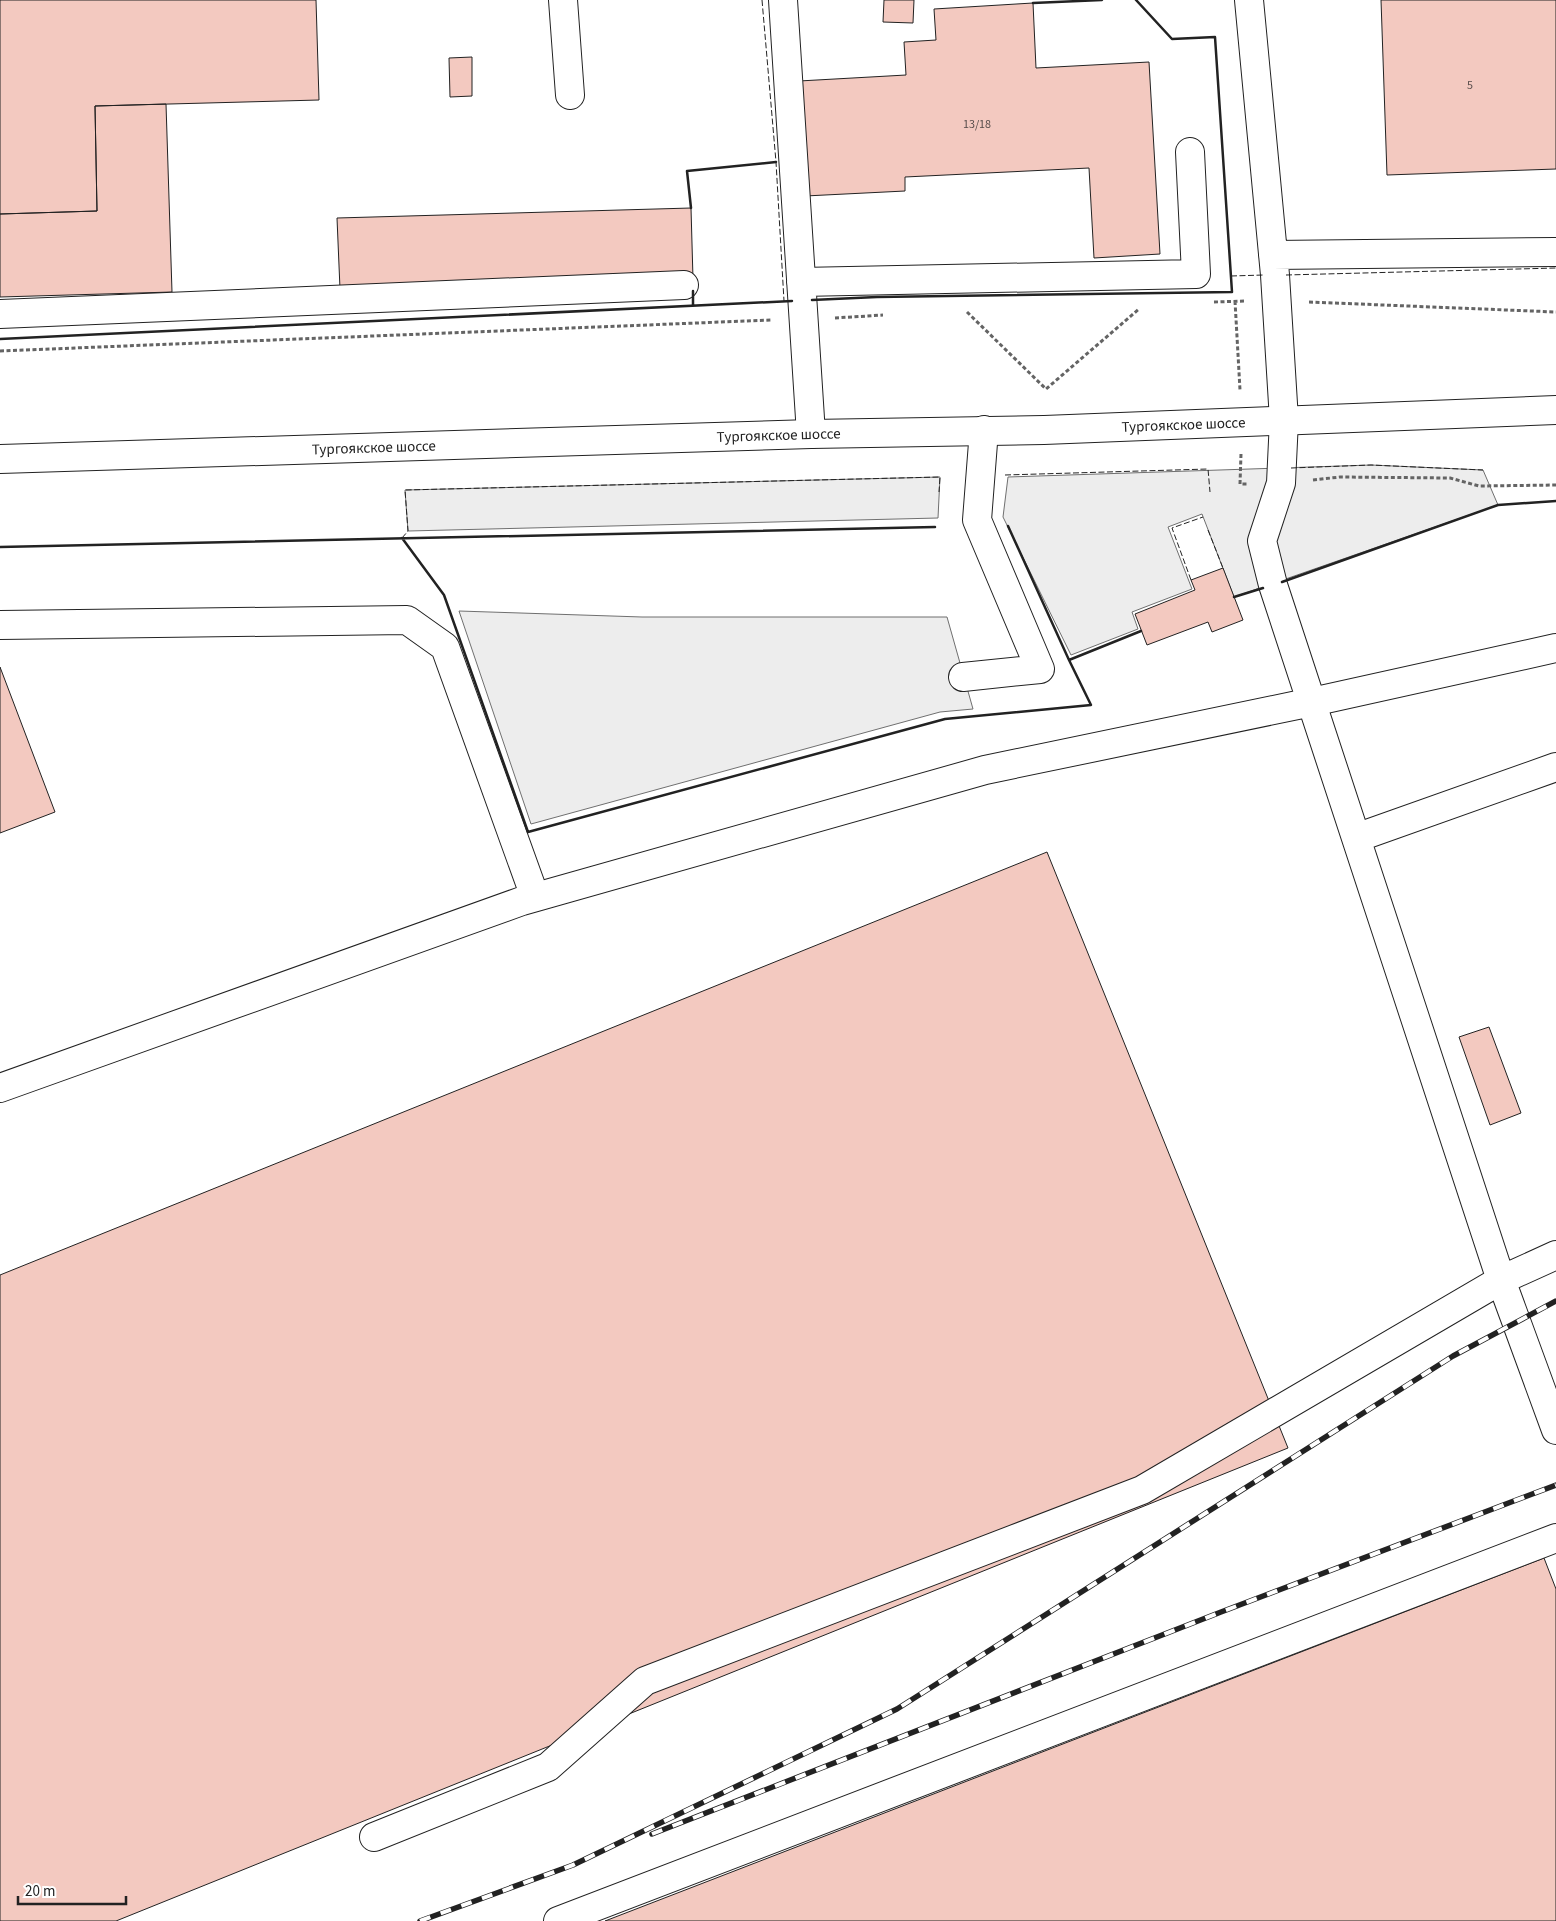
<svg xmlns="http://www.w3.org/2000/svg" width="1556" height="1921" font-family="'Source Sans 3',sans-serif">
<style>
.parking{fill:#ededed;stroke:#6f6f6f}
.building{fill:#f3c9c0;stroke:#222}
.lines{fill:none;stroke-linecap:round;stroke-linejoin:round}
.minor-casing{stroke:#222;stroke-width:30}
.major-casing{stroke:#222;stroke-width:30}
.path{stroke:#646464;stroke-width:3;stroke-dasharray:4 2.5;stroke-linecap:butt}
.minor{stroke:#fff;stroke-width:28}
.major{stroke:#fff;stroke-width:28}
.rail-casing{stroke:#222;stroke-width:5.5}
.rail{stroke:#fff;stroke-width:4;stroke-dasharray:11;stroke-linecap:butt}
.fence{stroke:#222;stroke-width:1;stroke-dasharray:6 2.5;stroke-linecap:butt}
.wall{stroke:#222;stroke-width:2.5}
.labels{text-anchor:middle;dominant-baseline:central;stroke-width:4;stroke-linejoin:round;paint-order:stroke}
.number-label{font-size:12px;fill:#564c4a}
.street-label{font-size:15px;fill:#222;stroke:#fff}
</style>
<rect width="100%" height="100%" fill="#fff"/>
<!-- parking -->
<path class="parking" d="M 1371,465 L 1483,470 L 1498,505 L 1234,597 L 1202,514 L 1168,527 L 1192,589 L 1132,612 L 1138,629 L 1071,655 L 1003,517 L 1008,477 Z
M 940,477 L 938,518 L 408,531 L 405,490 Z
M 459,611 L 642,617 L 947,617 L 973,709 L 940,712 L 531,824 Z"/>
<!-- building -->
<path class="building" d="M 0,0 L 316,0 L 319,100 L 95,106 L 97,211 L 0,214 Z
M 884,0 L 914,0 L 913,23 L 883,22 Z
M 1381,0 L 1556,0 L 1556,169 L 1387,175 Z
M 1033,3 L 1036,68 L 1149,62 L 1160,254 L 1094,258 L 1089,168 L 905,177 L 905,191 L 805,196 L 799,81 L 906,75 L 904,42 L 936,40 L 934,9 Z
M 472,57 L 472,96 L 450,97 L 449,58 Z
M 166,104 L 172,292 L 0,297 L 0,214 L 97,211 L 95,106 Z
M 691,208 L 693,279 L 340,289 L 337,218 Z
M 1223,568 L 1243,620 L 1212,632 L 1208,622 L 1147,645 L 1135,614 L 1195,590 L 1191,580 Z
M 0,667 L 55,812 L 0,833 Z
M 1047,852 L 1288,1448 L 116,1921 L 0,1921 L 0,1275 Z
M 1489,1027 L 1521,1113 L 1490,1125 L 1459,1037 Z
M 1544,1558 L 1556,1589 L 1556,1921 L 605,1921 Z"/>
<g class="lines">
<defs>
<path id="minor" d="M 563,0 L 570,95
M 783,0 L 811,434
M 1249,0 L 1275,275 L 1284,420 L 1281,483 L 1262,541 L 1273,585 L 1501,1280 L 1556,1430
M 1273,255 L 1556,252
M 801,282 L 1196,274 L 1190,152
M 0,314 L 684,285
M 0,625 L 407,620 L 445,647 L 535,897
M 963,677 L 1040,669 L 977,520 L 984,430
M 1356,838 L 1556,767
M 0,1088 L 522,901 L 985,770 L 1312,702 L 1556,648
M 374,1837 L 548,1767 L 645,1681 L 1142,1490 L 1501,1280 L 1556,1255
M 558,1921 L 1556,1538"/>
<g id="major">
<path id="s1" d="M 0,459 L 811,434 L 1044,430 L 1556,410"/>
</g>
</defs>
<!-- minor casing -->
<use href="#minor" class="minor-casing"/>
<!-- major casing -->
<use href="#major" class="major-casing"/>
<!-- path -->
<path class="path" d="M 1235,301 L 1240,390
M 1214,302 L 1246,301
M 1309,302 L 1556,312
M 967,312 L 1046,389 L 1139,309
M 835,318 L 883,315
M 0,351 L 771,320
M 1241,454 L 1240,484 L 1247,484
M 1313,480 L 1340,477 L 1450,478 L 1479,486 L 1556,485"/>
<!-- minor -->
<use href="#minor" class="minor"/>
<!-- major -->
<use href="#major" class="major"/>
<defs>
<path id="rail" d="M 652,1834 L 1221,1612 L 1556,1485
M 420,1921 L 573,1865 L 897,1709 L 1453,1356 L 1556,1301"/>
</defs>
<!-- rail casing -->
<use href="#rail" class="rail-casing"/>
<!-- rail -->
<use href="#rail" class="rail"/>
<!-- fence -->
<path class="fence" d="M 762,0 L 776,162 L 784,301
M 1286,275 L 1556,268
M 1231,276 L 1264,275
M 1291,468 L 1371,465 L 1483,470
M 1005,475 L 1208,469 L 1210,492
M 1208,530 L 1223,568
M 402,538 L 408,531 L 405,490 L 940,477 L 939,492
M 1191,580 L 1172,528 L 1203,517"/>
<!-- wall -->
<path class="wall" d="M 1033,3 L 1102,0
M 691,208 L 687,171 L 776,162
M 693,291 L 693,305
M 812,300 L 877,297 L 1232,292 L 1215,37 L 1172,39 L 1136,0
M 0,339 L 792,301
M 1008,526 L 1069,660 L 1141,631
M 402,538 L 444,595 L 528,832 L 945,719 L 1091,705 L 1069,660
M 0,547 L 935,527
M 1282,582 L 1498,505 L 1556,501
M 1234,597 L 1263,588"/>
</g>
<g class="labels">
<!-- number labels -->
<g class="number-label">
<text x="1470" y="85">5</text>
<text x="977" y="124">13/18</text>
</g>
<!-- street labels -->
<g class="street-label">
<text stroke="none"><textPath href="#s1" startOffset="1184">Тургоякское шоссе</textPath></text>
<text stroke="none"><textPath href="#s1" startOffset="779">Тургоякское шоссе</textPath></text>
<text stroke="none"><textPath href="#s1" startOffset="374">Тургоякское шоссе</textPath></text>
</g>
</g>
<!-- scale -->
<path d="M18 1896v8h108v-8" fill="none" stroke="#222222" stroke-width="2.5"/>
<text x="25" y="1896" font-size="15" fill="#222222" stroke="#ffffff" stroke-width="4" paint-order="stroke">20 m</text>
</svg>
